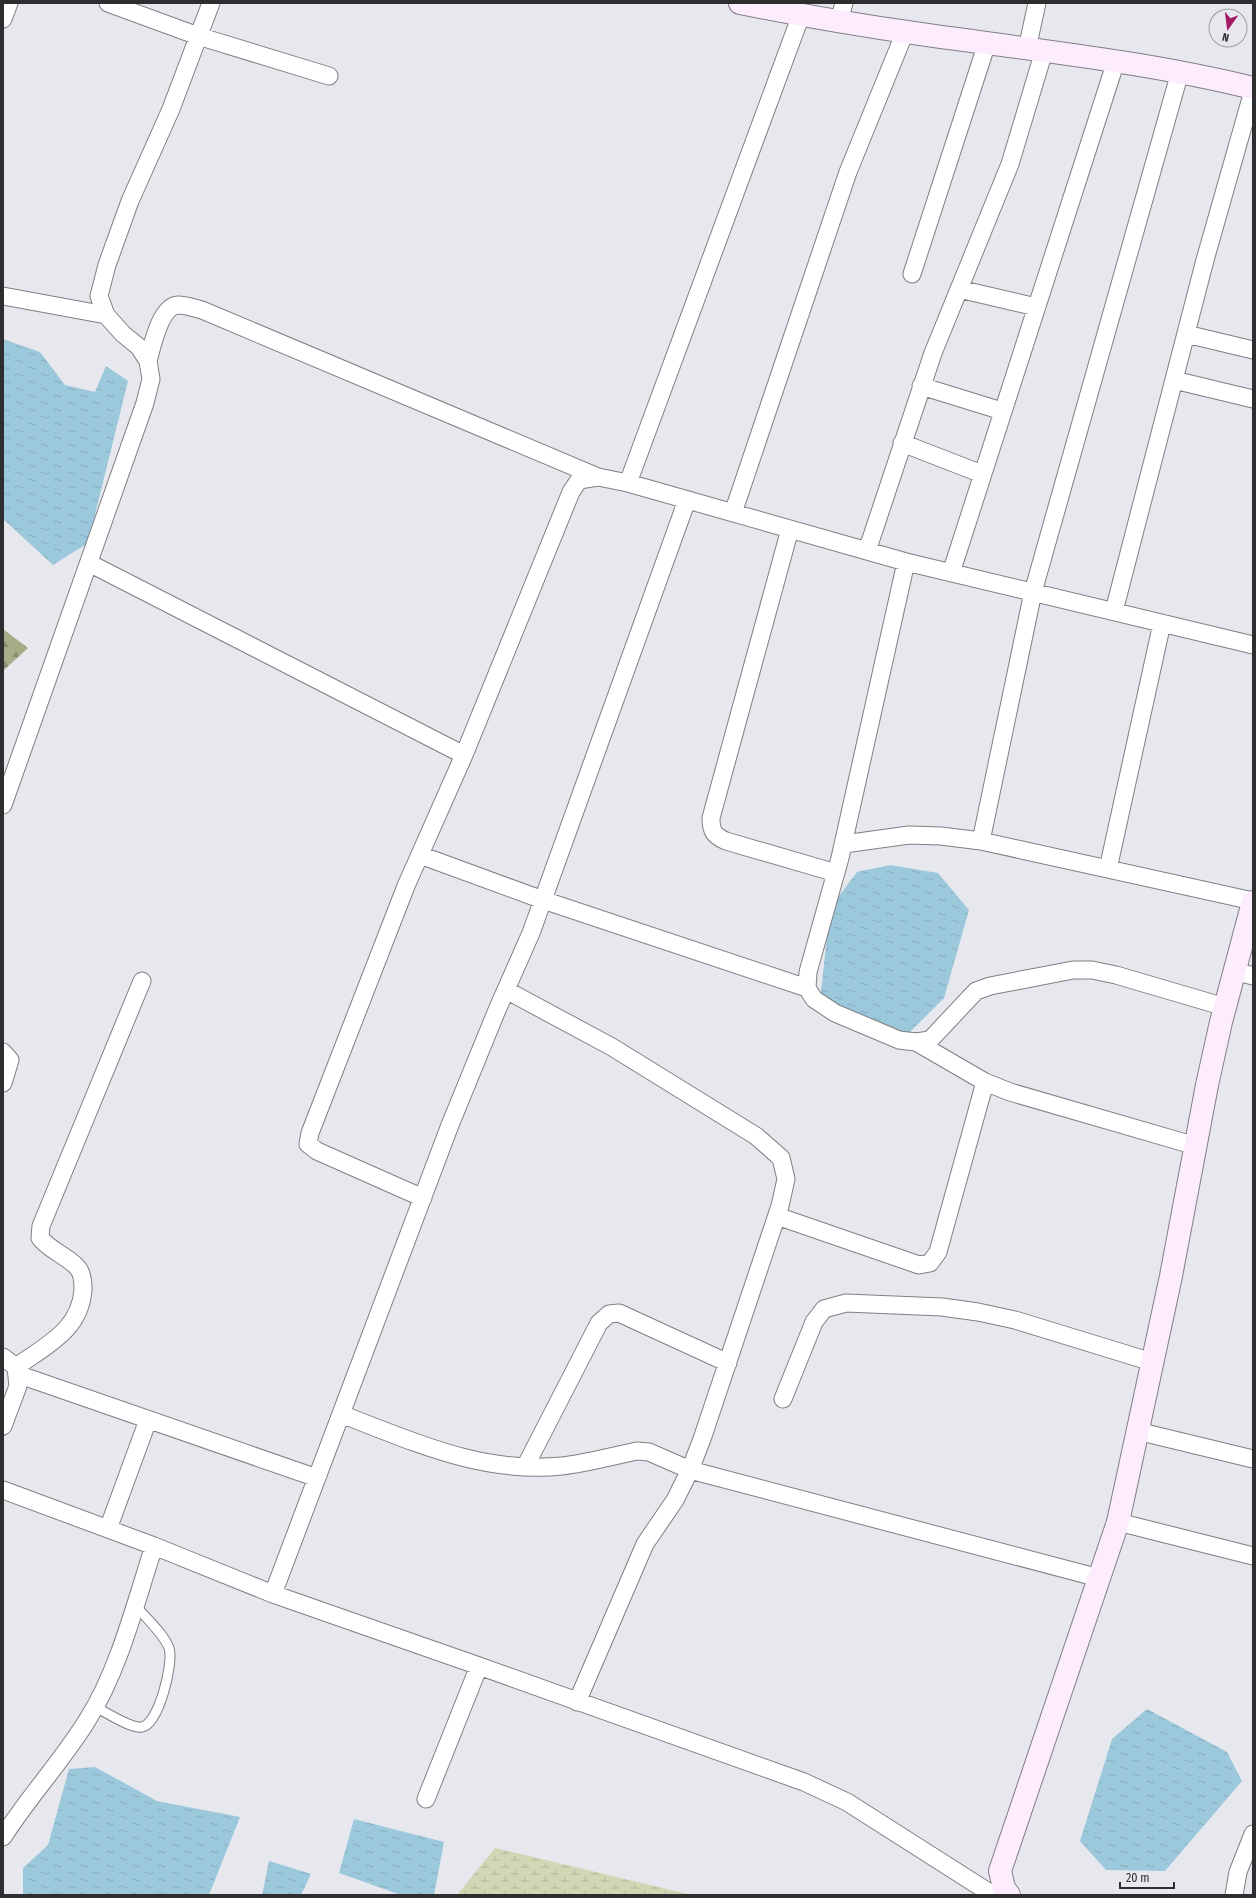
<svg xmlns="http://www.w3.org/2000/svg" width="1256" height="1898" font-family="'Fira Sans Condensed',sans-serif">
<style>
.forest{fill:url(#forest-firs)}
.wetland{fill:url(#wetland-marsh)}
.water{fill:url(#water-ripples)}
.lines{fill:none;stroke-linecap:round;stroke-linejoin:round}
.lane-casing{stroke:#7f7f85;stroke-width:11}
.street-casing{stroke:#7f7f85;stroke-width:19}
.secondary-casing{stroke:#7f7f85;stroke-width:24}
.lane{stroke:#fff;stroke-width:9}
.street{stroke:#fff;stroke-width:17}
.secondary{stroke:#fdebfe;stroke-width:22}
</style>
<defs>
<pattern id="forest-firs" width="22" height="20" patternUnits="userSpaceOnUse"><rect width="22" height="20" fill="#a9ad87"/><path d="M5 1l3.5 6h-7zM16 11l3.5 6h-7z" fill="#8a8d6f"/></pattern>
<pattern id="wetland-marsh" width="20" height="14" patternUnits="userSpaceOnUse"><rect width="20" height="14" fill="#d2d6b4"/><path d="M1 5h8M5 5V1M11 12h8M15 12V8" fill="none" stroke="#b5b89b"/></pattern>
<pattern id="water-ripples" width="26" height="14" patternUnits="userSpaceOnUse"><rect width="26" height="14" fill="#9cc8db"/><path d="M2 4q2-2 4 0t4 0M15 11q2-2 4 0t4 0" fill="none" stroke="#87acbc"/></pattern>
</defs>
<rect width="100%" height="100%" fill="#e7e8ee"/>
<!-- forest -->
<path class="forest" d="M 3,629 L 28,648 L 3,671 Z"/>
<!-- wetland -->
<path class="wetland" d="M 495,1848 L 692,1895 L 457,1895 Z"/>
<!-- water -->
<path class="water" d="M 3,339 L 40,352 L 65,385 L 95,392 L 106,366 L 128,381 L 88,543 L 53,565 L 3,519 Z
M 890,865 L 938,873 L 969,910 L 944,998 L 906,1036 L 820,1001 L 830,908 L 857,872 Z
M 1147,1709 L 1227,1752 L 1242,1781 L 1165,1871 L 1106,1870 L 1080,1841 L 1112,1739 Z
M 95,1767 L 157,1801 L 240,1817 L 209,1895 L 23,1895 L 23,1868 L 48,1845 L 69,1769 Z
M 354,1819 L 444,1842 L 434,1895 L 401,1895 L 339,1873 Z
M 269,1861 L 311,1874 L 301,1895 L 262,1895 Z"/>
<g class="lines">
<defs>
<path id="lane" d="M 95,1707 C 106,1712 131,1729 142,1727 C 159,1724 174,1662 169,1648 C 164,1634 144,1616 135,1605"/>
<path id="street" d="M 108,3 L 198,36 L 329,76
M 3,19 L 9,3
M 839,21 L 844,3
M 1027,49 L 1037,3
M 912,274 L 987,43
M 959,289 L 1036,307
M 3,296 L 106,315
M 1186,334 L 1253,350
M 148,361 C 152,347 160,306 178,305 C 186,305 194,308 202,310 L 598,477
M 1174,380 L 1253,399
M 921,386 L 1002,411
M 902,443 L 982,474
M 628,483 L 801,15
M 733,513 L 848,172 L 905,32
M 790,529 L 711,818 C 711,831 714,836 726,841 L 836,873
M 867,551 L 933,353 L 1010,164 L 1044,51
M 906,562 L 840,858 L 808,972 L 807,988 L 814,999 L 835,1013 L 899,1040 L 916,1042 L 930,1040 L 976,991 L 990,986 L 1073,970 L 1092,970 L 1116,975 L 1225,1007
M 89,563 L 464,755
M 951,573 L 1116,61
M 1114,611 L 1205,260 L 1253,91
M 3,805 L 145,403 L 151,379 L 148,361 L 139,347 L 123,334 L 106,315 L 99,296 L 107,265 L 130,201 L 171,109 L 211,3
M 981,841 L 1033,592 L 1180,72
M 844,844 L 909,835 L 941,836 L 981,841 L 1253,901
M 420,855 L 543,900 L 807,988
M 1108,869 L 1162,623
M 1235,971 L 1253,976
M 506,990 L 612,1047 L 756,1136 L 781,1158 L 786,1179 L 780,1206 L 702,1439 L 690,1470 L 675,1500 L 645,1544 L 577,1702
M 916,1042 L 985,1082 L 1010,1092 L 1196,1146
M 3,1052 L 10,1060 L 3,1083
M 423,1198 L 317,1151 L 308,1144 L 310,1133 L 406,886 L 464,755 L 571,492 L 579,480 L 598,477 L 628,483 L 906,562 L 1253,645
M 777,1216 L 919,1265 L 930,1263 L 938,1252 L 985,1082
M 3,1357 L 16,1367 L 18,1386 L 3,1426
M 16,1367 C 45,1346 81,1330 83,1289 C 83,1282 82,1271 76,1266 C 65,1255 51,1251 40,1238 L 41,1226 L 142,981
M 17,1374 L 317,1478
M 783,1399 L 814,1322 L 824,1309 L 846,1303 L 942,1307 L 978,1312 L 1015,1320 L 1152,1362
M 341,1414 C 414,1442 482,1474 562,1466 C 587,1463 612,1456 637,1451 L 649,1452 L 690,1470 L 1099,1578
M 1137,1431 L 1253,1459
M 525,1467 L 599,1323 L 609,1314 L 619,1313 L 728,1363
M 3,1490 L 154,1546 L 273,1594 L 479,1666 L 804,1782 L 847,1802 L 993,1895
M 1118,1522 L 1253,1556
M 108,1529 L 148,1420
M 273,1594 L 450,1125 L 497,1010 L 531,933 L 687,500
M 426,1799 L 479,1666
M 3,1837 C 29,1796 63,1760 88,1719 C 119,1670 136,1601 154,1546
M 1234,1895 L 1238,1872 L 1253,1834"/>
<path id="secondary" d="M 740,3 C 795,14 851,24 907,32 C 1022,49 1139,60 1253,88
M 1009,1895 L 1004,1888 L 1000,1871 L 1118,1522 L 1171,1276 L 1207,1085 L 1221,1022 L 1253,902"/>
</defs>
<!-- lane casing -->
<use href="#lane" class="lane-casing"/>
<!-- street casing -->
<use href="#street" class="street-casing"/>
<!-- secondary casing -->
<use href="#secondary" class="secondary-casing"/>
<!-- lane -->
<use href="#lane" class="lane"/>
<!-- street -->
<use href="#street" class="street"/>
<!-- secondary -->
<use href="#secondary" class="secondary"/>
</g>
<!-- border -->
<rect width="1256" height="1898" fill="none" stroke="#2e2e30" stroke-width="8"/>
<!-- north arrow -->
<g transform="translate(1228 28) rotate(194)"><circle r="19" fill="#e7e8ee" stroke="#9d9ea2"/>
<path d="M0-3L7 15L0 10L-7 15Z" fill="#a21a66"/>
<text y="-6" font-size="11" font-weight="bold" text-anchor="middle" fill="#2e2e30">N</text>
</g>
<!-- scale -->
<path d="M1120 1882v6h54v-6" fill="none" stroke="#2e2e30" stroke-width="2"/>
<text x="1126" y="1882" font-size="12" fill="#2e2e30" stroke="#e7e8ee" stroke-width="3" paint-order="stroke">20 m</text>
</svg>
